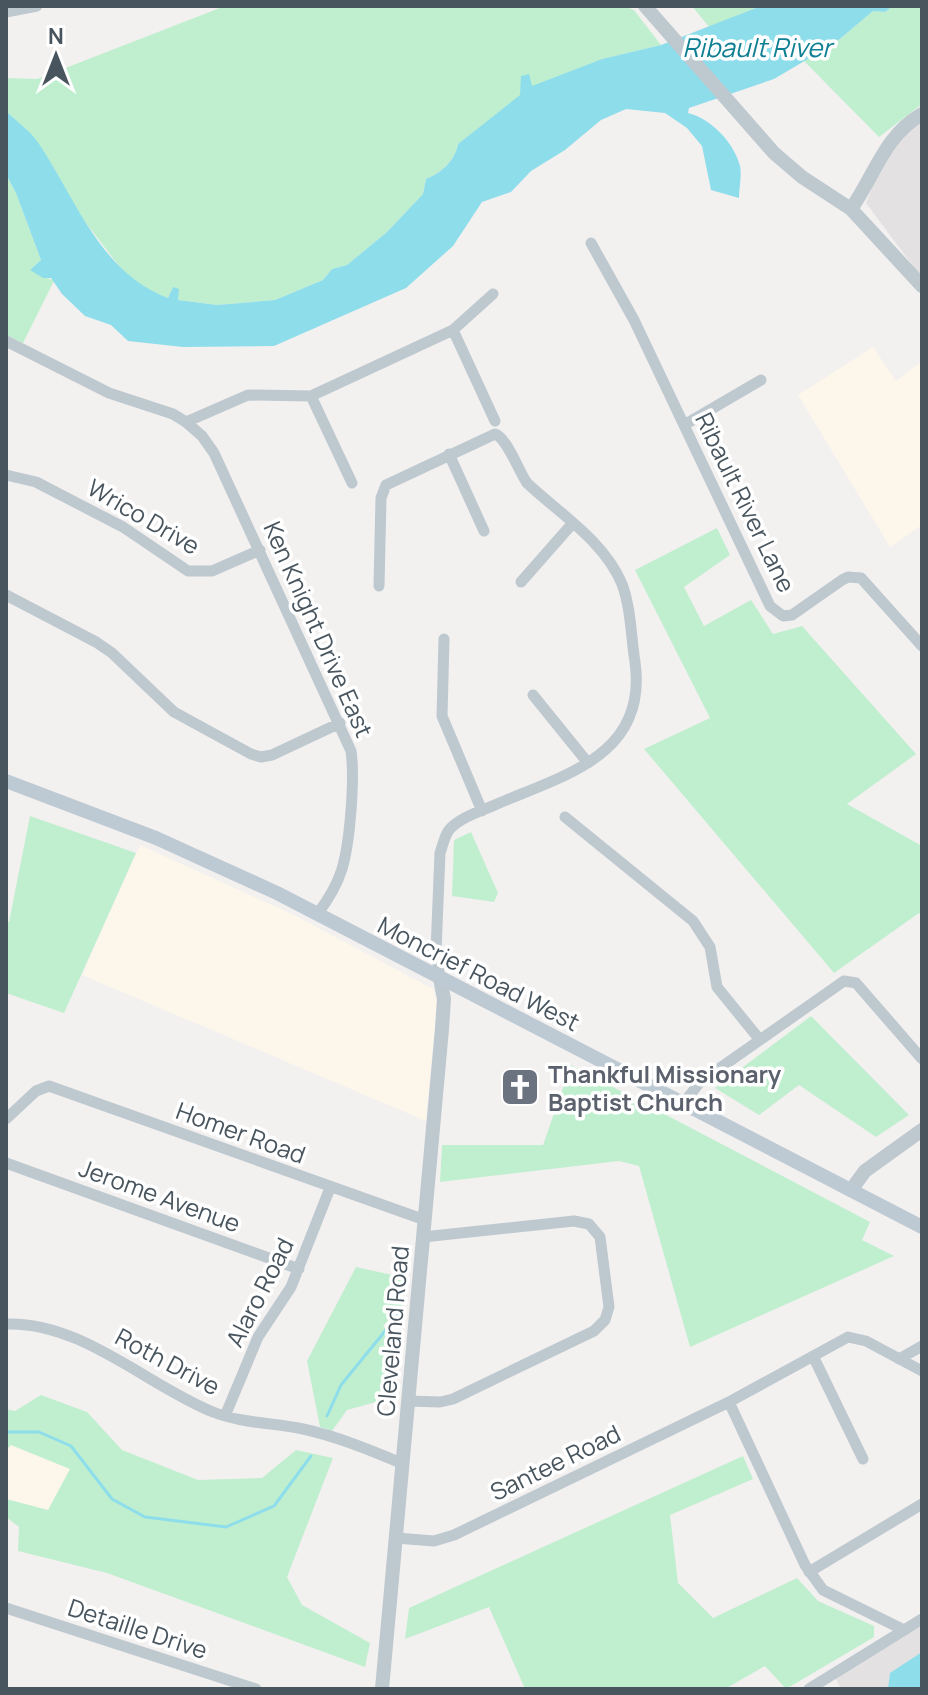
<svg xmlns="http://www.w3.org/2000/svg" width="928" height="1695" font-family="Manrope,sans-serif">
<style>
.commercial{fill:#fcf6eb}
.education{fill:#e4e1e3}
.green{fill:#c0efcf}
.water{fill:#8eddeb}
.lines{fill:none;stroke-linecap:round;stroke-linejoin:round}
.stream{stroke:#8eddeb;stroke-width:3}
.minor{stroke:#bec8cf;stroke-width:11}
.tertiary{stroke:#bec8cf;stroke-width:14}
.secondary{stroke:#becad3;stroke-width:14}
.labels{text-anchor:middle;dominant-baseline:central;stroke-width:7;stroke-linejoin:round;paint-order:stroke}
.street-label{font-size:24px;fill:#48555e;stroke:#fff}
.worship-label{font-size:24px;font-weight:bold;fill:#5b616d;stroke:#fff;text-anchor:start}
.water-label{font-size:26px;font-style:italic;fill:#0f8093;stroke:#fff}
</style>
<rect width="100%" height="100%" fill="#f3f0f0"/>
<!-- commercial -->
<path class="commercial" d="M 873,347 L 896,381 L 922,361 L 922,525 L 890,547 L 798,395 Z
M 140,845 L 294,915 L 433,989 L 437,1003 L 426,1121 L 82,975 Z
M 11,1445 L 70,1469 L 48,1510 L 6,1499 L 6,1450 Z"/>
<!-- education -->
<path class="education" d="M 922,120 L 922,278 L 866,203 L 888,149 Z
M 922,1626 L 922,1689 L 841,1689 L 835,1677 Z"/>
<!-- green -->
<path class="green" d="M 225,6 L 623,6 L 634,10 L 661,45 L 602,59 L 531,87 L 458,144 C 455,161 441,173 426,179 L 423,194 L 387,232 L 347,265 L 332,269 L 323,280 L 275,300 L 217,305 L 178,300 L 173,287 L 168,298 L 147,290 L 126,275 L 82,218 L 35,139 L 6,111 L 6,78 L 37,79 Z
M 692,6 L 761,6 L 709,27 Z
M 893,6 L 922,6 L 922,104 L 879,137 L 804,61 L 835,43 L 873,11 L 885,12 Z
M 6,174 L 16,193 L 41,260 L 30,270 L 54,281 L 23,343 L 6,335 Z
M 717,528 L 730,555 L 684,587 L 704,626 L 751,600 L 773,634 L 802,626 L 916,754 L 847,804 L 922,846 L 922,915 L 919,913 L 834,973 L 644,749 L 710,718 L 635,570 Z
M 30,816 L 136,853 L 64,1013 L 6,993 L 6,922 L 9,922 Z
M 471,832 L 498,893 L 494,902 L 452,896 L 454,840 Z
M 811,1016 L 909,1115 L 876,1137 L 799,1085 L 759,1115 L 715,1088 Z
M 571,1065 L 870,1222 L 862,1240 L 894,1256 L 690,1347 L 639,1166 L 619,1161 L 440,1182 L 442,1145 L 543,1145 Z
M 356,1267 L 406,1278 L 403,1304 L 383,1326 L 399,1341 L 394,1397 L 347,1410 L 332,1431 L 320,1427 L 307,1361 Z
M 41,1395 L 87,1412 L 122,1450 L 198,1480 L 262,1478 L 296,1450 L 333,1458 L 287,1577 L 302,1605 L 370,1643 L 365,1667 L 107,1573 L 18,1551 L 19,1527 L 6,1517 L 6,1499 L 48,1510 L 70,1469 L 11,1445 L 6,1450 L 6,1409 L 15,1411 Z
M 743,1456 L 753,1479 L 670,1515 L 678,1583 L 713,1618 L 797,1578 L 818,1601 L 874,1626 L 874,1637 L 786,1689 L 765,1666 L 725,1689 L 525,1689 L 489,1607 L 405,1639 L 409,1608 Z"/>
<!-- water -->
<path class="water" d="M 761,6 L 893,6 L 885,12 L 873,11 L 835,43 L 774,79 L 689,108 L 688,113 C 710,118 734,142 740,166 C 742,175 739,188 739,198 L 711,190 L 702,146 L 687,128 L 665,113 L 626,109 L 601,120 L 565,150 L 531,171 L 511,192 L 482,202 L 453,246 L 406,288 L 274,346 L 183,347 L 128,341 L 111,325 L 85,316 L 62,294 L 51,278 L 43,278 L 30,270 L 41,260 L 16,193 L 6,174 L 6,111 C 16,121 29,130 37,141 C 76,198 99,272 168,298 L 173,287 L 179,289 L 178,300 L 217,305 L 275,300 L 323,280 L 332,269 L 347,265 L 387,232 L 423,194 L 426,179 C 441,173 455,161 458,144 L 520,95 L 521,76 L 529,74 L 532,86 L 602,59 L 661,45 Z
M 922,1652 L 922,1689 L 888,1689 L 890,1673 Z"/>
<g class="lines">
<!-- stream -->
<path class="stream" d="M 327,1416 L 341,1385 L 399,1314
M 6,1432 L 39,1432 L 71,1446 L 112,1499 L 145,1517 L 226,1527 L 274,1506 L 311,1456"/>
<!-- minor -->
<path class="minor" d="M 6,12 L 37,6
M 591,243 L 634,320 L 770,606 L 783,616 L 792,615 L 842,580 L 848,577 L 861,578 L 922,646
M 453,330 L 495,421
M 6,341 L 109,393 L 173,414 L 186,422 L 248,395 L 311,396 L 453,330 L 493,294
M 311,396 L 352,483
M 186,422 L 202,436 L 214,453 L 351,751 C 355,779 350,842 342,869 C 337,885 328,900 318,913
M 684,425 L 761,380
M 449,454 L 484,531
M 6,475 L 36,482 L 123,527 L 188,571 L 212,571 L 260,550
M 521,582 L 572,524
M 379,586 L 381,498 L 386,485 L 495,434 C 507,438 518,470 527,483 C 560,514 604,541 622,584 C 631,608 631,637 635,662 C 648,755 565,775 497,804 C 482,811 460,817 449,830 C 444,837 443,845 440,853 L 436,951 L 440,978
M 6,595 L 96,642 L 112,653 L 174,712 L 251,754 L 261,757 L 272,755 L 340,723
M 444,639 L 442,716 L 482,811
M 533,695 L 588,763
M 565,817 L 693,921 L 710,947 L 717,987 L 760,1040
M 683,1104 L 700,1082 L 844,981 L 856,983 L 922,1059
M 6,1119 L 36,1091 L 49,1086 L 425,1220
M 6,1163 L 299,1269
M 6,1324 C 81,1321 148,1386 213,1412 C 240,1423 274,1423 303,1429 C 336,1436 370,1450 401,1463
M 813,1356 L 863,1459
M 899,1359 L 922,1346
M 408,1401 L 440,1402 L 453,1399 L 594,1331 L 605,1320 L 609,1307 L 600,1237 L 589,1224 L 574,1221 L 423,1237
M 729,1402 L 805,1565 L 823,1590 L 904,1630
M 225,1416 L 258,1337 L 291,1287 L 330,1188
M 396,1538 L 434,1541 L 454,1535 L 729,1402 L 848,1337 L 866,1341 L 922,1371
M 809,1572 L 922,1504
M 6,1608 L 256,1689
M 809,1689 L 922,1619"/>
<!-- tertiary -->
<path class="tertiary" d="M 645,6 L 774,153 L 802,177 L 851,209 L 922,286
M 851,209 C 875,175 884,136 922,114
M 851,1190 L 865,1171 L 922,1130
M 382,1689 L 442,1029 L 444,999 L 440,978"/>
<!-- secondary -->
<path class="secondary" d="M 6,781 L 156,838 L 277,893 L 922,1227"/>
</g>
<!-- icons -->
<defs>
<symbol id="church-square" viewBox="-11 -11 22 22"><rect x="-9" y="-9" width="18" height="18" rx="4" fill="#6b7280" stroke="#fff"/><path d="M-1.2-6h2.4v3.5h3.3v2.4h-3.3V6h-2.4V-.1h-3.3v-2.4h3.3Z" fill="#fff"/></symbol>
</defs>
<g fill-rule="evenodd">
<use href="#church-square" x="498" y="1065" width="44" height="44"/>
</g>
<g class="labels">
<!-- street labels -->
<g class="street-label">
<text transform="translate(746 502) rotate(64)">Ribault River Lane</text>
<text transform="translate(144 516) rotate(30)">Wrico Drive</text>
<text transform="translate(319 629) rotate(66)">Ken Knight Drive East</text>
<text transform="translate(479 973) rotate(27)">Moncrief Road West</text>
<text transform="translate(241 1132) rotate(20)">Homer Road</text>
<text transform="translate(160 1195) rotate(20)">Jerome Avenue</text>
<text transform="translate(259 1292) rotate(-63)">Alaro Road</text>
<text transform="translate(392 1331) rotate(-85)">Cleveland Road</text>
<text transform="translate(168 1361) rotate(28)">Roth Drive</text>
<text transform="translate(555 1462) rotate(-26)">Santee Road</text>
<text transform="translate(138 1628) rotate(18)">Detaille Drive</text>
</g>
<!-- worship labels -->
<g class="worship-label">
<text x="548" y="1073">Thankful Missionary<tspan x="548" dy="28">Baptist Church</tspan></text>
</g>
<!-- water labels -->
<g class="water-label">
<text x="757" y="47">Ribault River</text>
</g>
</g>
<!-- border -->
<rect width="928" height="1695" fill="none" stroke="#48555e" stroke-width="16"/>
<!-- north arrow -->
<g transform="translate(56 56)" stroke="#ffffff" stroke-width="6" paint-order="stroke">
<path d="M0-6L14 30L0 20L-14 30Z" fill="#48555e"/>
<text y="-12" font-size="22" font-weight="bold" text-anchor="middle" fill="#48555e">N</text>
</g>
</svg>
